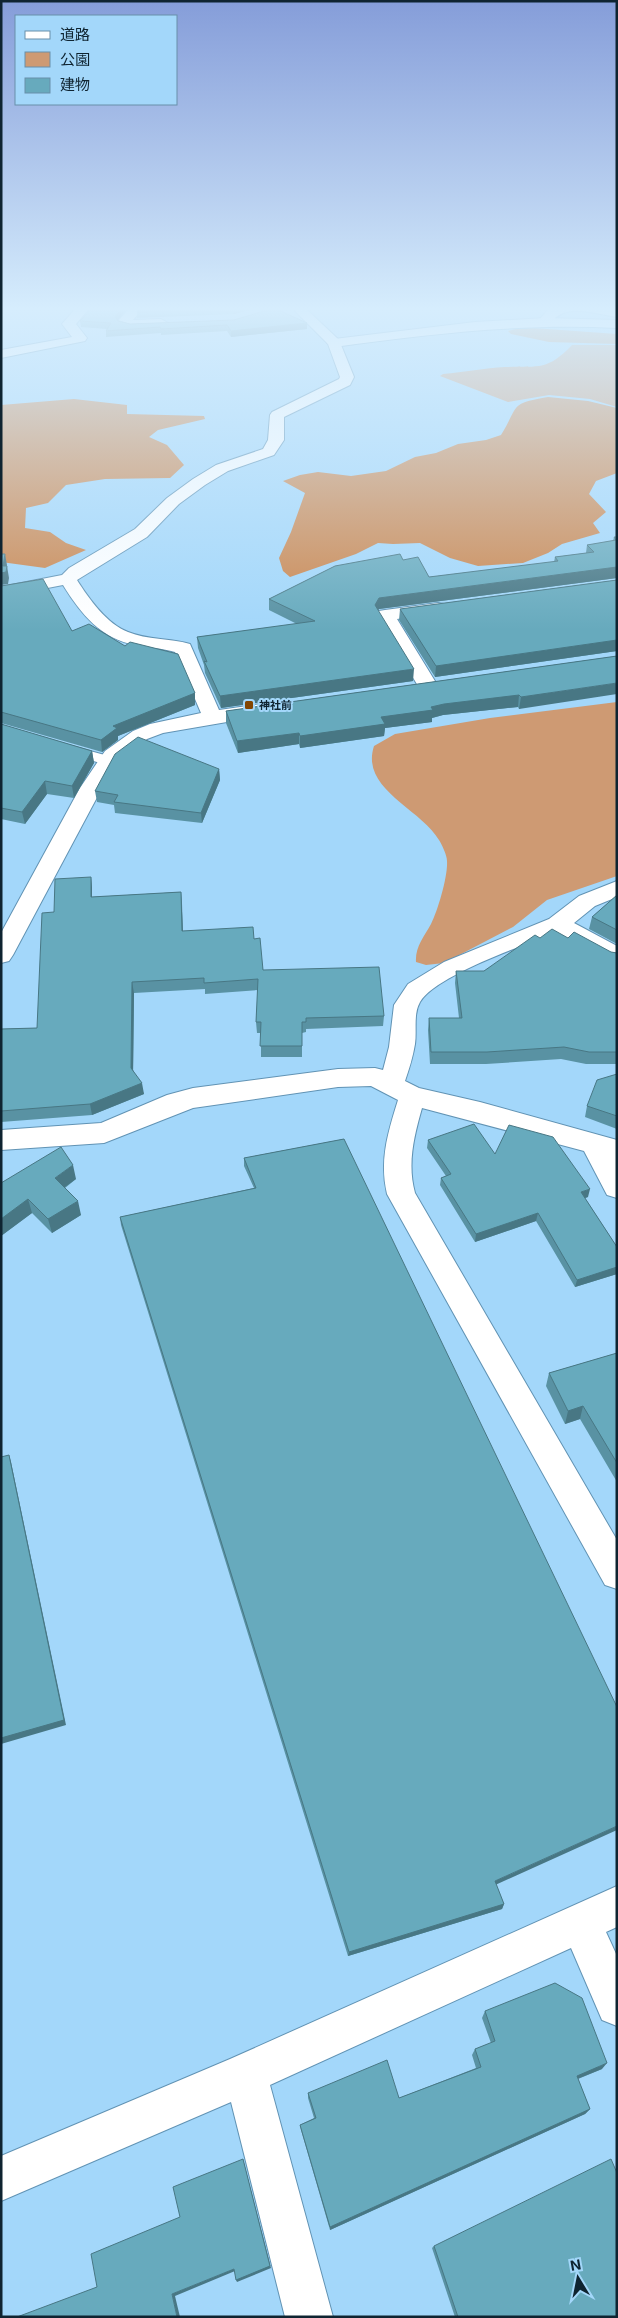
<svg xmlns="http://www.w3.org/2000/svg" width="618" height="2318" font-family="Inter,'Noto Sans JP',sans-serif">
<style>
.green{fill:#ce9a73}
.forest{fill:#cc874f}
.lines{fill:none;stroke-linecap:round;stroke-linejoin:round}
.service-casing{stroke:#6193b4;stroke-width:2}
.minor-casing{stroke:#6193b4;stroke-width:2}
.tertiary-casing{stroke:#6193b4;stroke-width:2}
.service{fill:#fff;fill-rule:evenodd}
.minor{fill:#fff;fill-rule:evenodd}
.tertiary{fill:#fff;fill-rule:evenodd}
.wall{fill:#5992a3}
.shaded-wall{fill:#487784}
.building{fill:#67aabd;stroke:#487784}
.poi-dot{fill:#834603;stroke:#a3d7fa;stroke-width:2}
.labels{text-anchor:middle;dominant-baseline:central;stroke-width:4;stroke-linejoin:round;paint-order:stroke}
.far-poi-label{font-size:11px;font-weight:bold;fill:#0f2431;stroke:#a3d7fa;text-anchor:start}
</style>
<rect width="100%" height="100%" fill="#a3d7fa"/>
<!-- green -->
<path class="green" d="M 572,345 L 617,345 L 617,407 L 590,399 L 549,395 L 508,402 L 440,376 L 443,374 C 464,372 485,368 505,367 C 539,366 547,371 572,345 Z
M 617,702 L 617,876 L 547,900 L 513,927 L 444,963 L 426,965 L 416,962 C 415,947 424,937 431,924 C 438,910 448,876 447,861 C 447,855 442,845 439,840 C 420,808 360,789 374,746 L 395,734 L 490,718 Z"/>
<!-- forest -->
<path class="forest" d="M 519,328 L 533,328 L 617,334 L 617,344 L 549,342 L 511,334 L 508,331 Z
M 548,397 L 588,401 L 617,408 L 617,473 L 596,481 L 589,494 L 606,512 L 593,523 L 600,533 L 562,544 L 548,553 L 523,563 L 478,566 L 450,558 L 420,543 L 393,544 L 378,543 L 356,554 L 290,577 L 283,571 L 279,558 L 291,532 L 305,493 L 283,481 L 300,475 L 318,472 L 351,476 L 386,471 L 415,457 L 436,453 L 458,444 L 486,440 L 501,435 C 520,404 509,404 548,397 Z
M 74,399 L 127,405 L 127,414 L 204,416 L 205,419 L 158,430 L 149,437 L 167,445 L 184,465 L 170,478 L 105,479 L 66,485 L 48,503 L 26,508 L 25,528 L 50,532 L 66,543 L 86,550 L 45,568 L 1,562 L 1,405 Z"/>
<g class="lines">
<defs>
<path id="service" d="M 68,745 L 112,757 L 115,760 L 107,765 L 63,752 L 61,749 Z"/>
<path id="minor" d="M 78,306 L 91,306 L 76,324 L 87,338 L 85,341 L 1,358 L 1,350 L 72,337 L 62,324 Z
M 132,306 L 145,306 L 133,320 L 161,319 L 168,323 C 161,330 124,330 117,322 Z
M 290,306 L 303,306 L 339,340 L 354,377 L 350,385 L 284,417 L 284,440 L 274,455 L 228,471 L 205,485 L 179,504 L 147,537 L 77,580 C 89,599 107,624 128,632 C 147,640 170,638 190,644 L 219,710 L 262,704 L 269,706 L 272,710 L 269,714 L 262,716 L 163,733 L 147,739 L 120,759 L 102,788 L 13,955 L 9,961 L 1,963 L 1,933 L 80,788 L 105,751 L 133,731 L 150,724 L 201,713 L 175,652 C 162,648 149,648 136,645 C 101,639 81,614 63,585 L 1,597 L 1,587 L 62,575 L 69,568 L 135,529 L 167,498 L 193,479 L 216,465 L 263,449 L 268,440 L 270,415 L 272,412 L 339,379 L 340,377 L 328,344 Z
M 554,306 L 597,306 L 617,309 L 617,317 C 595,314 565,302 551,323 L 541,323 L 539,320 L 548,310 Z
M 438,603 L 444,604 L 447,608 L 444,612 L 397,619 L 438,686 L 435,690 L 428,692 L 421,690 L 418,686 L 376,615 L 379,611 L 385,610 Z
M 617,881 L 617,897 L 595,906 L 574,923 L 617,946 L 617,964 L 609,962 L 556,933 C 526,944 435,976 420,1002 C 413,1014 417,1031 415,1044 C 413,1057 409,1069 405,1081 L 419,1088 L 480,1102 L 617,1140 L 617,1198 L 607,1195 L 584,1151 L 422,1108 C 414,1136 407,1164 415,1193 L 617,1540 L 617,1589 L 605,1585 L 387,1194 C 379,1161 388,1132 398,1100 L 371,1086 L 338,1087 L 193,1108 L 104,1143 L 1,1150 L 1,1130 L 101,1123 L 167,1095 L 193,1088 L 338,1069 L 375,1068 L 383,1070 L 389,1047 L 394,1005 L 408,984 L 444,962 L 549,919 L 579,896 Z
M 617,1886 L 617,1927 L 606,1932 L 617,1956 L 617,2026 L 602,2020 L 571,1948 L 270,2085 L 333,2317 L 285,2317 L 231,2102 L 1,2201 L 1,2156 L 230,2059 Z"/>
<path id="tertiary" d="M 546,318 L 617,320 L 617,328 C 521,323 428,334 334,347 L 327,343 L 334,339 L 475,322 Z"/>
</defs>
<!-- service casing -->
<use href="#service" class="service-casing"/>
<!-- minor casing -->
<use href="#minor" class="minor-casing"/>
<!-- tertiary casing -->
<use href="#tertiary" class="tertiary-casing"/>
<!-- service -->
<use href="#service" class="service"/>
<!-- minor -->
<use href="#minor" class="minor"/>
<!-- tertiary -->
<use href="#tertiary" class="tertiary"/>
</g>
<!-- wall -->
<path class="wall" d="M 141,306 L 260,306 L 260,307 L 234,314 L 137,318 L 137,312 Z
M 118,320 L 130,324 L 234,320 L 307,329 L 231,337 L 227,331 L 161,335 L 161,333 L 106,337 L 106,331 L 107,329 L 81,327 L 80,321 Z
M 614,537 L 617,537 L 617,578 L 379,609 L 378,610 L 413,681 L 221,708 L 205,673 L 204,665 L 198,648 L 197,637 L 297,624 L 269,610 L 269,599 L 403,560 L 429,577 L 554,562 L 555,557 L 586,553 L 587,545 L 613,541 Z
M 617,580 L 617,651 L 435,677 L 399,620 L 400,609 Z
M 1,586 L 72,631 L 195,693 L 195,705 L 118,736 L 118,740 L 102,752 L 1,723 Z
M 617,656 L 519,709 L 518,707 L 443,715 L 432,718 L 432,722 L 385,728 L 384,736 L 300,748 L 299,744 L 238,753 L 226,723 L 226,711 Z
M 1,724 L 92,751 L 94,763 L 74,798 L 47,794 L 25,824 L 1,819 Z
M 219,769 L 220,780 L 202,823 L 115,813 L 114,805 L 97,802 L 95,791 Z
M 91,877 L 92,888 L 92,897 L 181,892 L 183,931 L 254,939 L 263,970 L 384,1016 L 383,1026 L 306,1029 L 306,1032 L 302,1033 L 302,1057 L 261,1057 L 261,1033 L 257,1033 L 256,1022 L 258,990 L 205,994 L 205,989 L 134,993 L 133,1070 L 144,1094 L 92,1115 L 1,1122 L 1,1029 L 37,1028 L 54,912 Z
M 617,895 L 617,944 L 589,929 L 592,917 Z
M 540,938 L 568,938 L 611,952 L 617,953 L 617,1064 L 586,1064 L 561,1059 L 486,1064 L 430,1064 L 428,1030 L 429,1018 L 459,1018 L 455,983 L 456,971 L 484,971 Z
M 617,1074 L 617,1129 L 585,1117 L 587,1106 Z
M 344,1139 L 496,1885 L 504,1904 L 502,1909 L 348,1956 L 121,1225 L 120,1217 L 254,1188 L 244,1166 L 244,1158 Z
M 428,1140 L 495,1154 L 588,1197 L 585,1198 L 617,1247 L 617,1274 L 575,1287 L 536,1221 L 475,1242 L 440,1185 L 441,1178 L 446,1176 L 427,1148 Z
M 76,1179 L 65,1188 L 81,1215 L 52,1233 L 32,1213 L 1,1236 L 1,1183 Z
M 617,1353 L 617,1482 L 580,1419 L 565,1424 L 546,1386 L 549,1373 Z
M 485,2011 L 602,2069 L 578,2079 L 590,2109 L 585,2114 L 330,2230 L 301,2130 L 300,2125 L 314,2118 L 308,2098 L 308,2093 L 399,2098 L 476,2068 L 472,2055 L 475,2049 L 491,2043 L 482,2018 Z
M 434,2246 L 617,2317 L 455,2317 L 432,2248 Z"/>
<!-- shaded-wall -->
<path class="shaded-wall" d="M 124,306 L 130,306 L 115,323 L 115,317 Z
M 241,306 L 260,306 L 260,307 L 234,314 L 233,308 Z
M 307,323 L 307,329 L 231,337 L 231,331 Z
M 5,554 L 7,565 L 6,572 L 7,566 L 9,578 L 8,584 L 1,585 L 1,573 Z
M 617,567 L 617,578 L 379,609 L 374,616 L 375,605 L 379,598 Z
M 617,640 L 617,651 L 435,677 L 436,666 Z
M 414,669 L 413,681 L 221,708 L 220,696 Z
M 617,683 L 617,694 L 519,709 L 521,697 Z
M 195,693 L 195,705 L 118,736 L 118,740 L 102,752 L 101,740 L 113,726 Z
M 519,695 L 518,707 L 443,715 L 432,718 L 432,722 L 385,728 L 384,736 L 300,748 L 300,736 L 381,717 L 444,704 Z
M 299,733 L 299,744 L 238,753 L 237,741 Z
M 92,751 L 94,763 L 74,798 L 72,786 Z
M 219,769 L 220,780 L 202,823 L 201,813 Z
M 45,781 L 47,794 L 25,824 L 22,812 Z
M 91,877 L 92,888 L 92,908 L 91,897 Z
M 181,892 L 182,903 L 183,942 L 182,931 Z
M 132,982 L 134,993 L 133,1079 L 131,1068 Z
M 142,1083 L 144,1094 L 92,1115 L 90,1104 Z
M 73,1165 L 76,1179 L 58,1192 L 55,1178 Z
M 590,1189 L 588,1197 L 579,1200 L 581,1192 Z
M 28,1199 L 32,1213 L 1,1236 L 1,1219 Z
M 78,1201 L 81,1215 L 52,1233 L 48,1219 Z
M 538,1213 L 536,1221 L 475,1242 L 476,1234 Z
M 617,1267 L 617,1274 L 575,1287 L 577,1280 Z
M 583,1406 L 580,1419 L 565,1424 L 568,1411 Z
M 9,1455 L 11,1462 L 66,1725 L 1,1744 Z
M 617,1826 L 617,1830 L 493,1886 L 495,1881 Z
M 504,1904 L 502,1909 L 348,1956 L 349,1952 Z
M 607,2063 L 602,2069 L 572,2081 L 577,2076 Z
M 590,2109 L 585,2114 L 330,2230 L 330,2227 Z
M 243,2159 L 271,2268 L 237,2282 L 236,2280 Z
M 234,2269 L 235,2271 L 175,2296 L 180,2317 L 177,2317 L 172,2294 Z"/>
<!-- building -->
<path class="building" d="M 94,306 L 124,306 L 115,317 L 118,321 L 130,324 L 234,320 L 274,308 L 307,323 L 231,331 L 227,325 L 161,329 L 160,327 L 106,331 L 111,323 L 80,321 Z
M 141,306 L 241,306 L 233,308 L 137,312 Z
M 614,537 L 617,537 L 617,567 L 379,598 L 375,605 L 414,669 L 220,696 L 204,661 L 207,662 L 197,637 L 315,621 L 269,599 L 335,566 L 400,554 L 403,560 L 418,557 L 429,577 L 558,561 L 555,557 L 594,552 L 587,545 L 616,540 Z
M 1,554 L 5,554 L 3,566 L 7,566 L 6,572 L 1,573 Z
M 43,579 L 72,631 L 89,624 L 125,646 L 130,642 L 178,654 L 195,693 L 113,726 L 117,728 L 101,740 L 1,712 L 1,586 Z
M 617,580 L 617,640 L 436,666 L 400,609 Z
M 617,656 L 617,683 L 521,697 L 519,695 L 444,704 L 431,707 L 433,710 L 381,717 L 385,724 L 300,736 L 299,733 L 237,741 L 226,711 Z
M 1,724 L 92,751 L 72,786 L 45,781 L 22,812 L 1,808 Z
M 138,737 L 219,769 L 201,813 L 114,802 L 118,795 L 95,791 L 115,754 Z
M 91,877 L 91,897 L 181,892 L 182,931 L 253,927 L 254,939 L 260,938 L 263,970 L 379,967 L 384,1016 L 306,1018 L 306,1022 L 302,1022 L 302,1046 L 260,1046 L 261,1022 L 256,1022 L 258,979 L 204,983 L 204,978 L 132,982 L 131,1068 L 142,1083 L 90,1104 L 1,1111 L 1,1029 L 37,1028 L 42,913 L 54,912 L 55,879 Z
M 617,895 L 617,930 L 592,917 Z
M 552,929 L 568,938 L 574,932 L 611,952 L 617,953 L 617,1052 L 589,1052 L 564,1047 L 487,1052 L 431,1052 L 429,1018 L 462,1018 L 456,971 L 484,971 L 535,935 L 540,938 Z
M 617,1074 L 617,1116 L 587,1106 L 597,1080 Z
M 474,1124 L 495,1154 L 509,1125 L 553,1137 L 590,1189 L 581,1192 L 617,1247 L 617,1267 L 577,1280 L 538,1213 L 476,1234 L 441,1178 L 451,1174 L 428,1140 Z
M 344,1139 L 617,1707 L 617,1826 L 495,1881 L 504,1904 L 349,1952 L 120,1217 L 256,1188 L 244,1158 Z
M 61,1147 L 73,1165 L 55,1178 L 78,1201 L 48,1219 L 28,1199 L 1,1219 L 1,1183 Z
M 617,1353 L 617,1463 L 583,1406 L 568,1411 L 549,1373 Z
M 9,1455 L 64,1720 L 1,1738 L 1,1457 Z
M 555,1983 L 582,1998 L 607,2063 L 577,2076 L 590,2109 L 330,2227 L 300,2125 L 316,2118 L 308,2093 L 387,2060 L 399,2098 L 481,2067 L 475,2049 L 495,2041 L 485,2011 Z
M 243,2159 L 270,2266 L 236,2280 L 234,2269 L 172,2294 L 177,2317 L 17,2317 L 97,2287 L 91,2254 L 180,2217 L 173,2187 Z
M 611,2159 L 617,2173 L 617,2317 L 458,2317 L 434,2246 Z"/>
<!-- sky -->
<linearGradient id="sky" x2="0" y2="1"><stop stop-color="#859dd9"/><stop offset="0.49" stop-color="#d6edfd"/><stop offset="1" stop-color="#d6edfd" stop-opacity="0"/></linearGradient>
<rect width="618" height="630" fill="url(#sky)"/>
<!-- markers -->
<rect class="poi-dot" x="244" y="700" width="10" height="10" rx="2.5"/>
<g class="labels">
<!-- far-poi labels -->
<g class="far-poi-label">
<text x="259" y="705">神社前</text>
</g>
</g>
<!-- border -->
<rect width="618" height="2318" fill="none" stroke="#0f2431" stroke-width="5"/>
<!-- legend -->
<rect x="15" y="15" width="162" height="90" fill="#a3d7fa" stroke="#688faa"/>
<rect x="25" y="31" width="25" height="8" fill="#ffffff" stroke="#688faa"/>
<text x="60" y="40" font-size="15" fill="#0f2431">道路</text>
<rect x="25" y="52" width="25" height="15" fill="#ce9a73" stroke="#688faa"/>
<text x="60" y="65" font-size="15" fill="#0f2431">公園</text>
<rect x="25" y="78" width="25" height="15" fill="#67aabd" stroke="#688faa"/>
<text x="60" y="90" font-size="15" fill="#0f2431">建物</text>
<!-- north arrow -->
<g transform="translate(578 2278) rotate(350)" stroke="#a3d7fa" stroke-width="4" paint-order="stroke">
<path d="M0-4L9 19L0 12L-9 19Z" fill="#0f2431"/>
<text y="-8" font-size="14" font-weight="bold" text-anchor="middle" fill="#0f2431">N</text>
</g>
</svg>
